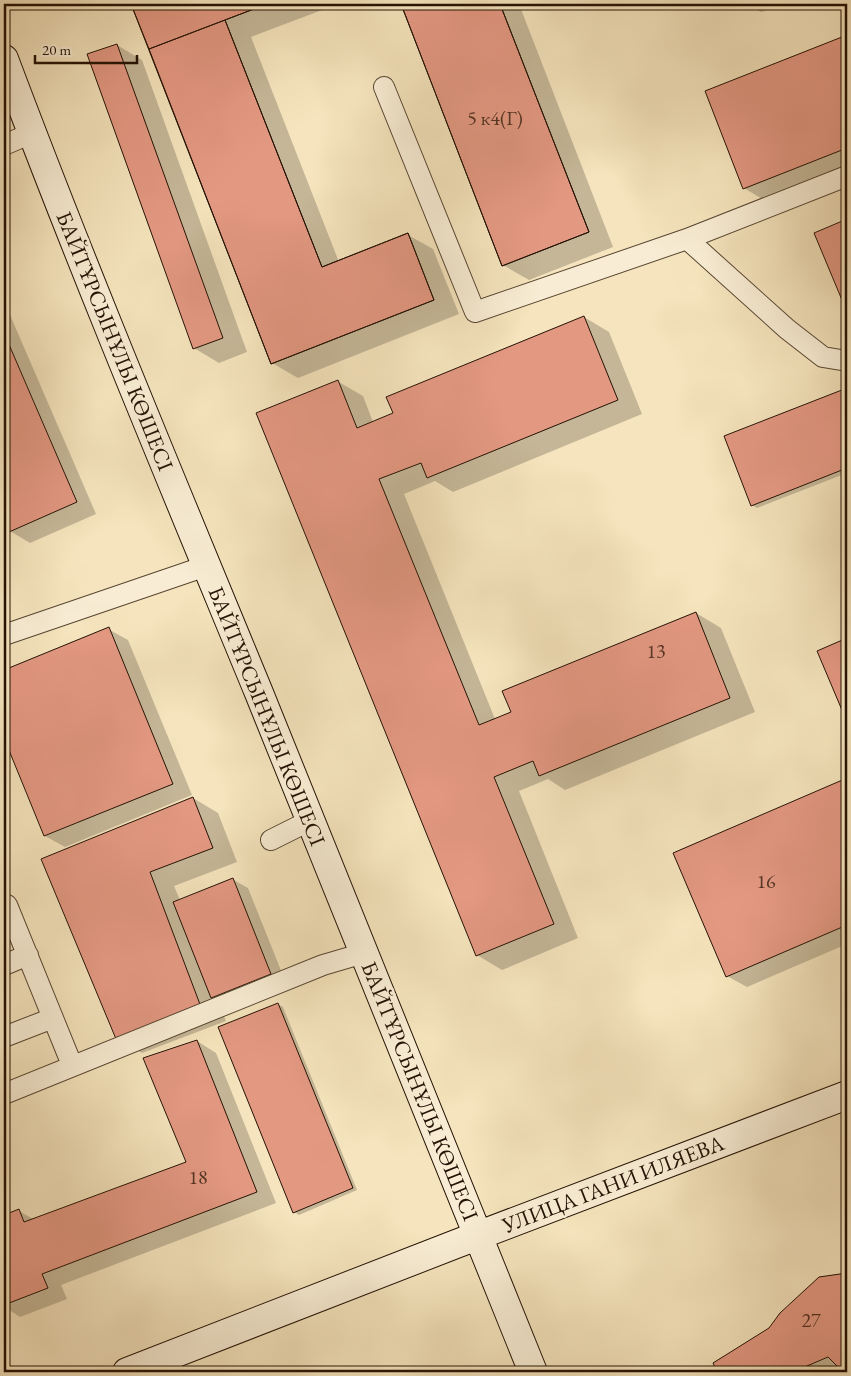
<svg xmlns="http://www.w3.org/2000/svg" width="851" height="1376" font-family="'EB Garamond',serif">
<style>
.shadow{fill:#0003}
.building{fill:#e39882;stroke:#241204}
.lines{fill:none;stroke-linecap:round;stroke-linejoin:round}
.lane-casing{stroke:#584632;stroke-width:22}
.secondary-casing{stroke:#241204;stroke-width:30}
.lane{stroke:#f8edd4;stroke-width:20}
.secondary{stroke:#f8edd4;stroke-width:28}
.labels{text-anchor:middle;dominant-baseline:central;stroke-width:5;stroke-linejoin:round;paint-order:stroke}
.number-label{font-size:20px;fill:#543424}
.street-label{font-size:22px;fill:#241204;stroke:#f8edd4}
</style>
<rect width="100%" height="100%" fill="#f5e4bd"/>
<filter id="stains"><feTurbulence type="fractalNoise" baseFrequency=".004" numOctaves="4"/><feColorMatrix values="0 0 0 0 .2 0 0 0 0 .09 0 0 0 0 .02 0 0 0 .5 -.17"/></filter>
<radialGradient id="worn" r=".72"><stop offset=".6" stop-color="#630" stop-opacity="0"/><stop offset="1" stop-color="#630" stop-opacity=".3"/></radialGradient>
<!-- shadow -->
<path class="shadow" d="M 133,4 L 338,4 L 251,37 L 339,262 L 408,235 L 433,249 L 459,314 L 298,378 L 272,363 Z
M 402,4 L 519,4 L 613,247 L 529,280 L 503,265 Z
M 745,4 L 783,4 L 761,12 Z
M 847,36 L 847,172 L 769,203 L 744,188 L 706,91 Z
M 117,45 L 142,60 L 247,352 L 219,363 L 194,348 Z
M 847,220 L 847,309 L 815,234 Z
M 4,301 L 96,514 L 30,543 L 10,531 L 4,516 Z
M 584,317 L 609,332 L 642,414 L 453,492 L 435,481 L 404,494 L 495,719 L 513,712 L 696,613 L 721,628 L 755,712 L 565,790 L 548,779 L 519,791 L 578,938 L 502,970 L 477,955 L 337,381 L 363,396 L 373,422 L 395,414 Z
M 847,390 L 847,473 L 757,508 L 752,505 L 726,437 Z
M 108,629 L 128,640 L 192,795 L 65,847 L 45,836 L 4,735 L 4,671 Z
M 847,640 L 847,719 L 819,652 Z
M 847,779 L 847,944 L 747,987 L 727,976 L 674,854 Z
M 193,798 L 218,813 L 237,862 L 174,886 L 180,900 L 232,879 L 248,888 L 286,983 L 218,1001 L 226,1021 L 142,1053 L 117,1038 L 43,860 Z
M 278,1004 L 283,1007 L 357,1190 L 299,1215 L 294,1212 Z
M 197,1041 L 216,1053 L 276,1203 L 61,1285 L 67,1299 L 20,1317 L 6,1308 L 4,1309 L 4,1217 L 19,1211 L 35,1220 L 187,1162 Z
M 847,1275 L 847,1372 L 843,1369 L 837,1372 L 718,1372 L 714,1364 L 770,1329 L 819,1278 Z"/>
<!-- building -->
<path class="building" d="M 131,4 L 267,4 L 149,49 Z
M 131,4 L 267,4 L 225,20 L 322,267 L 408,233 L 434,300 L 271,364 Z
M 401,4 L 500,4 L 589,232 L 502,266 Z
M 401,4 L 500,4 L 589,232 L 502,266 Z
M 225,20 L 322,267 L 408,233 L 434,300 L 271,364 L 149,49 Z
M 847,35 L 847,148 L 743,189 L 705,91 Z
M 117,44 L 223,338 L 193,349 L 87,54 Z
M 847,219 L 847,312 L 814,233 Z
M 584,316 L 618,400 L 427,478 L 421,463 L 379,479 L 479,725 L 511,712 L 502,691 L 696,612 L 730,698 L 539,776 L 533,761 L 494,777 L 554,924 L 476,956 L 256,413 L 338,380 L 357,428 L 393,413 L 386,397 Z
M 4,333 L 77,502 L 9,532 L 4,520 Z
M 847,388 L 847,468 L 751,506 L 724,436 Z
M 109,627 L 173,784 L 44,836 L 4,738 L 4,670 Z
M 847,638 L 847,722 L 817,651 Z
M 847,778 L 847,925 L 726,977 L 673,853 Z
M 193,797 L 213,848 L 150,872 L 201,1007 L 116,1039 L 41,859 Z
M 233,878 L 271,974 L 211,998 L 173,902 Z
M 278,1003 L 353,1188 L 293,1213 L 218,1027 Z
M 197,1040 L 257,1192 L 42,1274 L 48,1288 L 4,1305 L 4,1215 L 19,1209 L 24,1222 L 186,1162 L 143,1058 Z
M 847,1273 L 847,1369 L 841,1370 L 828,1357 L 800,1369 L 801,1372 L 717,1372 L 713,1363 L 769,1328 L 780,1313 L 819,1277 Z"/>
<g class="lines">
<defs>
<path id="lane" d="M 384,87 L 475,312 L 687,239 L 847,176
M 4,145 L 32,133
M 687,239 L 787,329 L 823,357 L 847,361
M 4,635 L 206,566
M 271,840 L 311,820
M 4,906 L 7,905 L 72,1065
M 4,965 L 28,955
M 4,1037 L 53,1018
M 4,1094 L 323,965 L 364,953"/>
<path id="secondary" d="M 4,59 C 84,272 172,482 259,693 C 351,919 443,1145 533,1372
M 127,1372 L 456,1244 L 847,1095"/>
</defs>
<!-- lane casing -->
<use href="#lane" class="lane-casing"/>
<!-- secondary casing -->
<use href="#secondary" class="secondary-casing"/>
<!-- lane -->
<use href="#lane" class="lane"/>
<!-- secondary -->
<use href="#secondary" class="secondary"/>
</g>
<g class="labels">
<!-- number labels -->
<g class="number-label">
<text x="495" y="118">5 к4(Г)</text>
<text x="656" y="651">13</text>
<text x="766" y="881">16</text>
<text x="198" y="1177">18</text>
<text x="811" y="1320">27</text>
</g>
<!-- street labels -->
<g class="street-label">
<text transform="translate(115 341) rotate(68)">БАЙТҰРСЫНҰЛЫ КӨШЕСІ</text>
<text transform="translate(267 716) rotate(68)">БАЙТҰРСЫНҰЛЫ КӨШЕСІ</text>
<text transform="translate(420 1091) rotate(68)">БАЙТҰРСЫНҰЛЫ КӨШЕСІ</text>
<text transform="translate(613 1184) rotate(-21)">УЛИЦА ГАНИ ИЛЯЕВА</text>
</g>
</g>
<!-- margin -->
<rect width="851" height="1376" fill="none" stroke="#f5e4bd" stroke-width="20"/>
<rect x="5" y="5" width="841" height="1366" fill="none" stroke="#241204" stroke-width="2.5"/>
<rect x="10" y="10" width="831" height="1356" fill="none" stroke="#241204"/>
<!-- scale -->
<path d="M35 55v8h102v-8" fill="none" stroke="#241204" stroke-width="2.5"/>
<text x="42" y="55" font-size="15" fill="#241204" stroke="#f8edd4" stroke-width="4" paint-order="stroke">20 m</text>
<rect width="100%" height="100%" filter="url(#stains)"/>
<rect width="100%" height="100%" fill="url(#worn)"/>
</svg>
